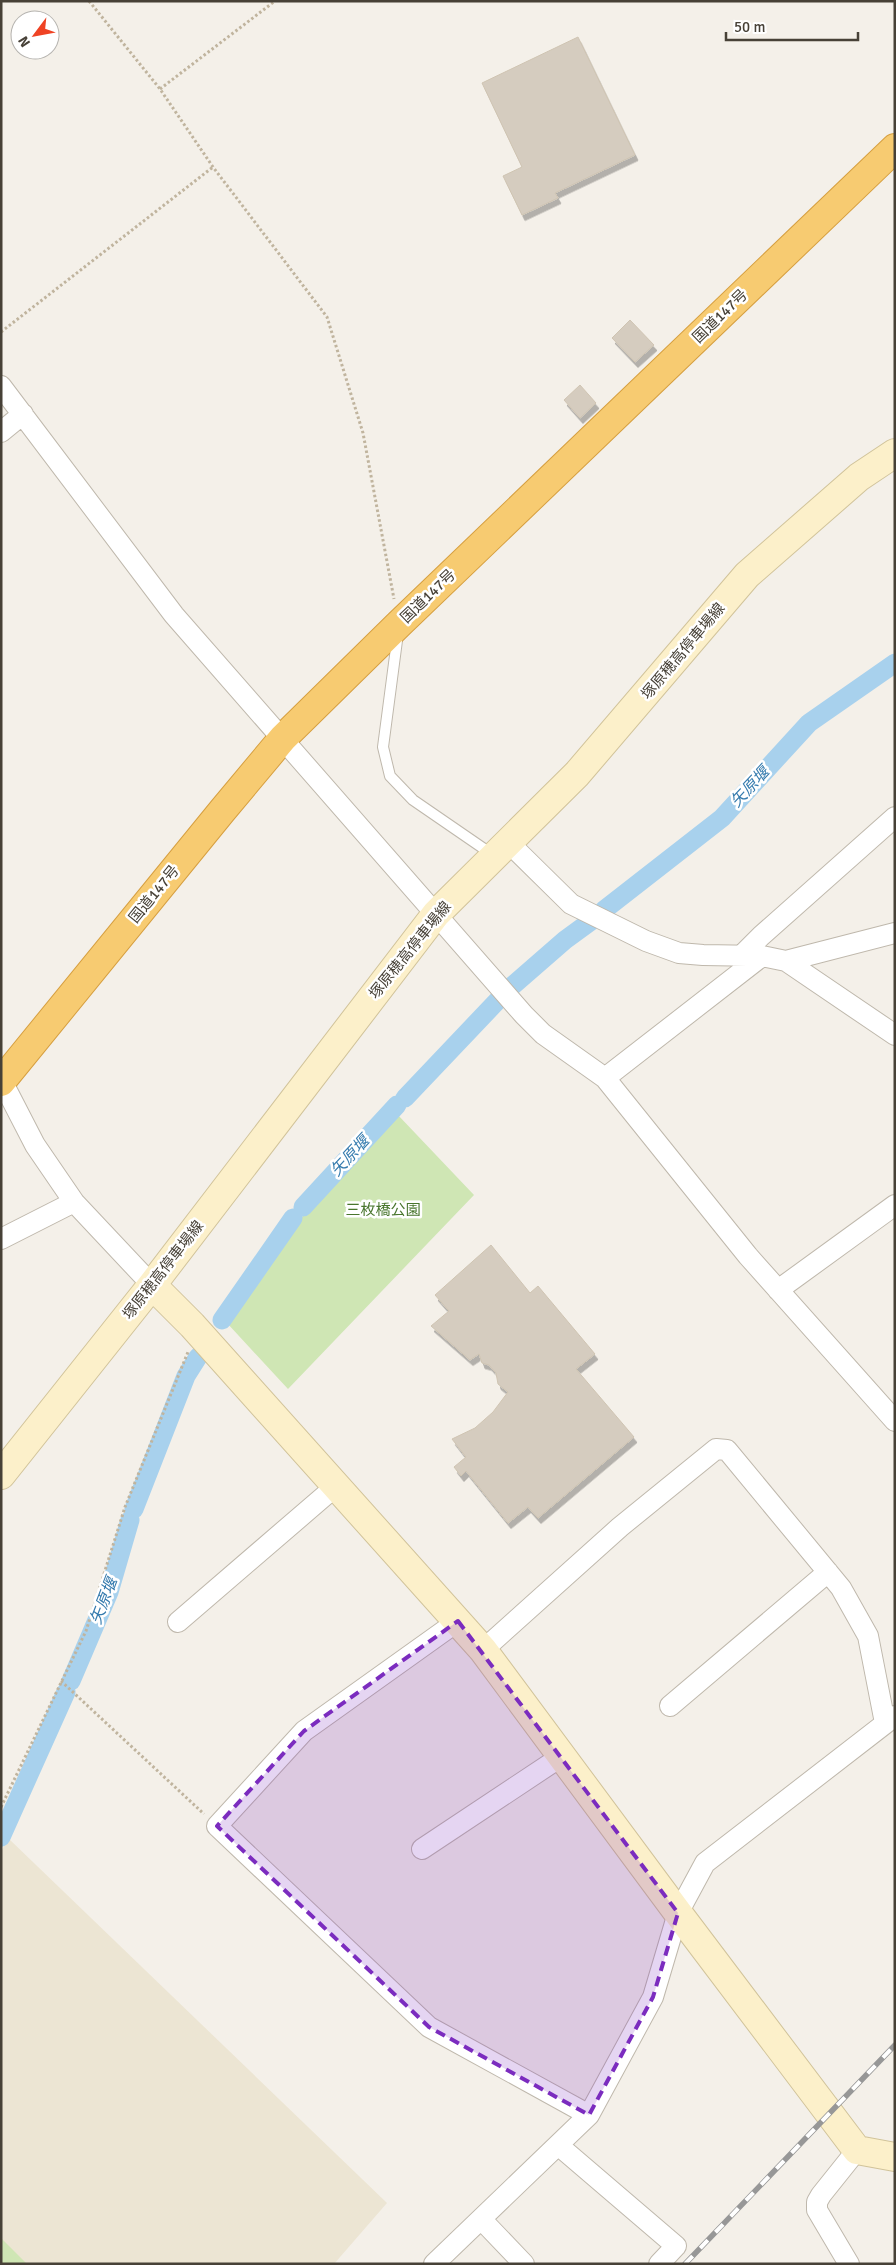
<svg xmlns="http://www.w3.org/2000/svg" width="896" height="2265" font-family="Signika,'Noto Sans JP',sans-serif">
<style>
.education{fill:#ece5d3}
.green{fill:#cfe6b4}
.lines{fill:none;stroke-linecap:round;stroke-linejoin:round}
.canal{stroke:#a8d1ed;stroke-width:19}
.building{fill:#d5ccbf;stroke:#cfc4b2;filter:url(#shadow)}
.lane-casing{stroke:#bfb8ac;stroke-width:12}
.street-casing{stroke:#bfb8ac;stroke-width:22}
.secondary-casing{stroke:#d1c39a;stroke-width:30}
.highway-casing{stroke:#d69f40;stroke-width:30}
.path{stroke:#c0b49e;stroke-width:3;stroke-dasharray:2.5 2.5;stroke-linecap:butt}
.lane{stroke:#fff;stroke-width:10}
.street{stroke:#fff;stroke-width:20}
.secondary{stroke:#fcf0ca;stroke-width:28}
.highway{stroke:#f7cb71;stroke-width:28}
.rail-casing{stroke:#979797;stroke-width:5.5}
.rail{stroke:#fff;stroke-width:4;stroke-dasharray:11;stroke-linecap:butt}
.marked{fill:#7b2cbf;fill-opacity:0.2;stroke:#7b2cbf;stroke-width:4;stroke-dasharray:10 6;stroke-linejoin:round}
.labels{text-anchor:middle;dominant-baseline:central;stroke-width:5;stroke-linejoin:round;paint-order:stroke}
.street-label{font-size:15px;fill:#474137;stroke:#fff}
.park-label{font-size:15px;fill:#49762d;stroke:#fff}
.water-label{font-size:16px;font-style:italic;fill:#357bae;stroke:#fff}
</style>
<defs>
<filter id="shadow"><feDropShadow dx="3" dy="5.5" stdDeviation="0" flood-color="#0004"/></filter>
</defs>
<rect width="100%" height="100%" fill="#f4f0e9"/>
<!-- education -->
<path class="education" d="M 8,1838 L 387,2203 L 334,2264 L 1,2264 L 1,1852 Z"/>
<!-- green -->
<path class="green" d="M 397,1114 L 474,1195 L 288,1389 L 227,1323 L 290,1230 Z
M 1,2238 L 27,2264 L 1,2264 Z"/>
<g class="lines">
<!-- canal -->
<path class="canal" d="M 604,910 L 722,818 L 809,723 L 895,663
M 511,987 L 565,940 L 591,921
M 405,1098 L 499,999
M 303,1207 L 397,1105
M 222,1320 L 293,1218
M 134,1509 L 186,1376 L 198,1357
M 71,1681 L 109,1592 L 130,1520
M 1,1837 L 66,1692"/>
</g>
<!-- building -->
<path class="building" d="M 578,37 L 635,155 L 555,193 L 558,198 L 522,215 L 503,176 L 522,167 L 482,83 Z
M 630,320 L 654,345 L 635,362 L 612,338 Z
M 580,385 L 596,403 L 580,418 L 564,400 Z
M 491,1245 L 530,1293 L 538,1286 L 595,1354 L 576,1369 L 634,1437 L 538,1518 L 528,1507 L 508,1523 L 466,1471 L 461,1476 L 454,1467 L 466,1457 L 452,1439 L 475,1428 L 493,1412 L 508,1392 L 498,1384 L 496,1373 L 489,1365 L 482,1363 L 479,1354 L 470,1360 L 431,1326 L 449,1311 L 435,1295 Z"/>
<g class="lines">
<defs>
<path id="lane" d="M 398,633 L 383,747 L 390,776 L 413,800 L 493,855"/>
<path id="street" d="M 1,386 L 174,615 L 524,1015 L 543,1034 L 605,1078 L 748,1256 L 895,1421
M 1,432 L 23,414
M 508,842 L 571,904 L 646,941 L 679,953 L 703,955 L 762,956 L 786,961 L 895,1035
M 741,956 L 761,936 L 895,817
M 786,961 L 895,933
M 605,1078 L 762,956
M 2,1081 L 35,1145 L 74,1202 L 152,1285
M 1,1239 L 74,1202
M 778,1290 L 895,1205
M 458,1621 L 304,1731 L 217,1826 L 429,2027 L 589,2115
M 178,1622 L 336,1486
M 483,1650 L 620,1527 L 716,1449 L 727,1450 L 841,1588 L 868,1636 L 885,1723
M 670,1706 L 828,1572
M 422,1849 L 562,1756
M 558,2145 L 676,2246 L 659,2264
M 481,2219 L 524,2264
M 434,2264 L 589,2115 L 653,1997 L 678,1913 L 705,1863 L 895,1716
M 849,2264 L 817,2210 L 817,2202 L 821,2195 L 857,2150"/>
<path id="secondary" d="M 152,1285 L 192,1325 L 483,1650 L 678,1913 L 857,2150 L 895,2157
M 1,1475 L 152,1285 L 436,914 L 577,774 L 747,575 L 859,477 L 895,453"/>
<path id="highway" d="M 1,1082 L 222,811 L 283,738 L 399,624 L 895,148"/>
</defs>
<!-- lane casing -->
<use href="#lane" class="lane-casing"/>
<!-- street casing -->
<use href="#street" class="street-casing"/>
<!-- secondary casing -->
<use href="#secondary" class="secondary-casing"/>
<!-- highway casing -->
<use href="#highway" class="highway-casing"/>
<!-- path -->
<path class="path" d="M 89,1 L 160,89 L 213,167 L 327,317 L 363,433 L 394,599
M 160,89 L 275,1
M 1,332 L 213,167
M 61,1681 L 204,1814
M 1,1807 L 86,1631 L 125,1507 L 188,1352"/>
<!-- lane -->
<use href="#lane" class="lane"/>
<!-- street -->
<use href="#street" class="street"/>
<!-- secondary -->
<use href="#secondary" class="secondary"/>
<!-- highway -->
<use href="#highway" class="highway"/>
<defs>
<path id="rail" d="M 685,2264 L 895,2045"/>
</defs>
<!-- rail casing -->
<use href="#rail" class="rail-casing"/>
<!-- rail -->
<use href="#rail" class="rail"/>
</g>
<!-- marked area -->
<path class="marked" d="M 458,1621 L 678,1913 L 653,1997 L 589,2115 L 429,2027 L 217,1826 L 304,1731 Z"/>
<g class="labels">
<!-- street labels -->
<g class="street-label">
<text transform="translate(720 316) rotate(-44)">国道147号</text>
<text transform="translate(428 596) rotate(-44)">国道147号</text>
<text transform="translate(683 651) rotate(-50)">塚原穂高停車場線</text>
<text transform="translate(154 894) rotate(-51)">国道147号</text>
<text transform="translate(410 950) rotate(-51)">塚原穂高停車場線</text>
<text transform="translate(163 1270) rotate(-52)">塚原穂高停車場線</text>
</g>
<!-- park labels -->
<g class="park-label">
<text x="383" y="1210">三枚橋公園</text>
</g>
<!-- water labels -->
<g class="water-label">
<text transform="translate(750 787) rotate(-47)">矢原堰</text>
<text transform="translate(350 1156) rotate(-47)">矢原堰</text>
<text transform="translate(104 1601) rotate(-69)">矢原堰</text>
</g>
</g>
<!-- border -->
<rect width="896" height="2265" fill="none" stroke="#474137" stroke-width="5"/>
<!-- north arrow -->
<g transform="translate(35 35) rotate(238)"><circle r="24" fill="#ffffff" stroke="#b5b3af"/>
<path d="M0-4L9 19L0 12L-9 19Z" fill="#ef4324"/>
<text y="-8" font-size="14" font-weight="bold" text-anchor="middle" fill="#474137">N</text>
</g>
<!-- scale -->
<path d="M726 32v8h132v-8" fill="none" stroke="#474137" stroke-width="2.5"/>
<text x="734" y="32" font-size="15" fill="#474137" stroke="#ffffff" stroke-width="4" paint-order="stroke">50 m</text>
</svg>
